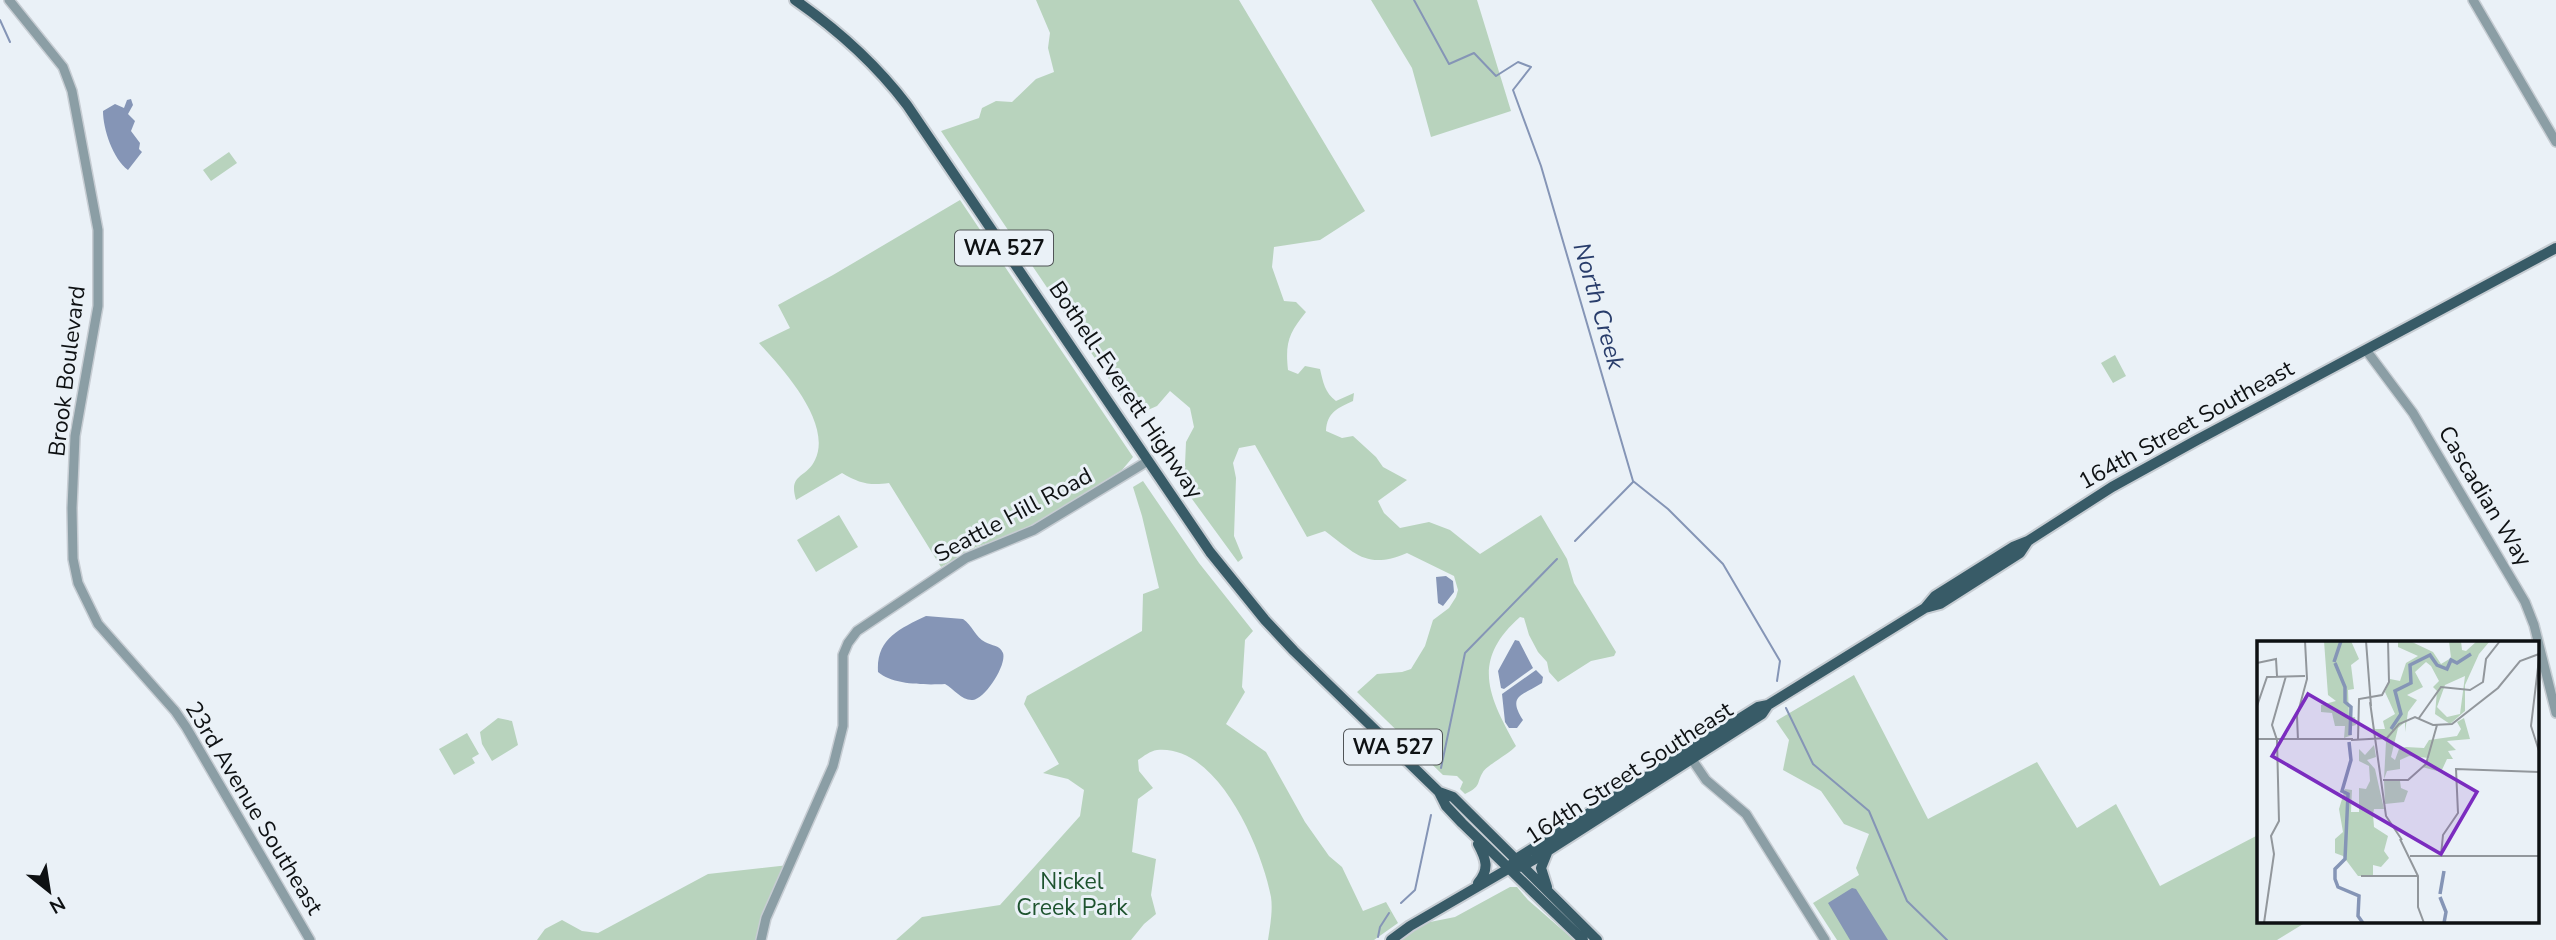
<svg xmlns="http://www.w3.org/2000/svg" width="2556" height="940" font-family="'Nunito Sans',sans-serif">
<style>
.green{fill:#b8d3bd}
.water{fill:#8595b6}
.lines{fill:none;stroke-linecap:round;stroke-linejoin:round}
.stream{stroke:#8595b6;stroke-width:2}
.minor-casing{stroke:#c7cdd3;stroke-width:12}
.major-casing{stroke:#c7cdd3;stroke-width:14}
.minor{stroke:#8b9ea5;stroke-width:9}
.major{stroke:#385b67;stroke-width:10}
.labels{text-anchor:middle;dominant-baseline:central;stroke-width:6;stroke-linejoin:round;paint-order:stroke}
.shield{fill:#eaf1f7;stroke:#505457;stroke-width:2}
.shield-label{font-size:21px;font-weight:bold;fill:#0e1113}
.street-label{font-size:23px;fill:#0e1113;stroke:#eaf1f7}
.park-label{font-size:23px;fill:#1e532f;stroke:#eaf1f7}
.water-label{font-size:24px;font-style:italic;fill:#293d6b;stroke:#eaf1f7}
.inset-river{fill:none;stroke:#8595b6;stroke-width:3.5}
.inset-road{fill:none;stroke:#92979c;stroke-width:2}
.view{fill:#7b2cbf;fill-opacity:0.15;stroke:#7b2cbf;stroke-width:3.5}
.inset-edge{fill:none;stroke:#0e1113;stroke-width:3.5}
</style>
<rect width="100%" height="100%" fill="#eaf1f7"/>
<!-- green -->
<path class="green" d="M 1036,0 L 1239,0 L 1365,211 L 1320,240 L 1274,247 L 1272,267 L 1284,301 L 1296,302 L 1306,312 C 1289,333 1285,342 1288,370 L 1298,374 L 1305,366 L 1320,369 C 1323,382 1325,393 1336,401 L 1354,393 L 1353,401 C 1338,408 1327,412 1326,431 L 1342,438 L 1353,436 L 1376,457 L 1383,467 L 1407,480 L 1378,501 L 1384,513 L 1400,528 L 1429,522 L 1450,530 L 1480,554 L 1541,515 L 1567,559 L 1574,583 L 1616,652 L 1614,656 L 1591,661 L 1558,682 L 1549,672 L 1547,662 L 1538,652 L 1529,635 L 1524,618 L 1520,617 C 1470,661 1489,697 1516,746 C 1509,754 1486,766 1483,772 C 1476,783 1482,786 1465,794 L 1460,789 L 1463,782 L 1457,776 L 1443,775 L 1357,692 L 1377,674 L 1402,672 L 1411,669 L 1425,646 L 1433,620 L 1449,608 L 1456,597 L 1458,590 L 1454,576 L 1407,553 C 1367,570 1356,554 1325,531 L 1307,537 L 1255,445 L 1239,448 L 1233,463 L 1236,478 L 1234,536 L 1243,558 L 1238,562 L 1184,488 L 1186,442 L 1194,427 L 1190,408 L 1170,391 L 1157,406 L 1134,416 L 941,131 L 979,118 L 982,108 L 996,101 L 1012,102 L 1036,79 L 1054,72 L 1048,48 L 1050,33 Z
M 1371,0 L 1477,0 L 1511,111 L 1431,137 L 1412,68 Z
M 229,152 L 237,163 L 211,181 L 203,170 Z
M 960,200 L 1133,457 L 1122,470 L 1036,524 L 1020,532 L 976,547 L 941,567 L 889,483 C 869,486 859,483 842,473 L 796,500 C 788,473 806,479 815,460 C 833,423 782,368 759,343 L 790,328 L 778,305 L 833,275 Z
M 2115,355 L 2126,376 L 2113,383 L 2101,363 Z
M 1143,481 L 1199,563 L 1253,631 L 1245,640 L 1242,687 L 1245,692 L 1226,724 L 1266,752 L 1305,822 L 1329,856 L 1342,867 L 1363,911 L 1386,902 L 1398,923 L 1374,940 L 1268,940 C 1270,926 1273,911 1271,897 C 1262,849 1218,744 1157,750 C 1150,751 1144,756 1138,760 L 1139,771 L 1153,788 L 1138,799 L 1132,852 L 1156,859 L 1151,895 L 1156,914 L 1144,924 L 1131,940 L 896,940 L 922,917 L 1000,905 L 1080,816 L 1084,790 L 1068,779 L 1043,773 L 1059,764 L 1024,704 L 1027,696 L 1142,631 L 1143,594 L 1159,588 L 1142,516 L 1133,487 Z
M 839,515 L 858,547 L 816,572 L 797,540 Z
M 1854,675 L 1928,819 L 2037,762 L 2077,828 L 2116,804 L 2160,886 L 2258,835 L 2258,921 L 2308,921 L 2277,940 L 1837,940 L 1813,903 L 1859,875 L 1856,868 L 1869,834 L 1844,824 L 1821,791 L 1783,770 L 1789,740 L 1776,721 Z
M 498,718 L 512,721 L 518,745 L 492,761 L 482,744 L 480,732 Z
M 467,733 L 479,754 L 472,758 L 475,763 L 454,775 L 439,749 Z
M 789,865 L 761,940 L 537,940 L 545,929 L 562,920 L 582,931 L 598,933 L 708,874 Z
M 1510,887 L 1517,887 L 1528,900 L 1574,940 L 1391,940 L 1410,926 L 1455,917 Z"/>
<!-- water -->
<path class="water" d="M 131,99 L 133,105 L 128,114 L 135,121 L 131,131 L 140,143 L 139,149 L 142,152 L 128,170 C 113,159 103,129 103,111 L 115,104 L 124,108 L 127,100 Z
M 1446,576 L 1453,581 L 1454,592 L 1443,606 L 1438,603 L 1436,577 Z
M 926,616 L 963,619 C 972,625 976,638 985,642 C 992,646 1000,645 1003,653 C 1007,665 985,699 973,700 C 962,701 954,689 945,684 C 926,685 893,685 878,672 C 876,639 899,629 926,616 Z
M 1515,640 L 1519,641 L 1533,668 L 1504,689 L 1501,688 L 1498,671 Z
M 1536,670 L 1543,677 L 1542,683 C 1522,696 1507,695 1523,720 L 1517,728 L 1509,728 L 1505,722 L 1502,694 Z
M 1852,888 L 1856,889 L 1888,940 L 1850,940 L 1828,903 Z"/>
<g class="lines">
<!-- stream -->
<path class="stream" d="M 1414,0 L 1449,64 L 1474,53 L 1496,76 L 1518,62 L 1531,67 L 1513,90 L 1541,166 L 1633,481 L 1668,509 L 1723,564 L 1780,661 L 1777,681
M 0,20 L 10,42
M 1575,541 L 1633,482
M 1786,708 L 1813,764 L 1869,811 L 1907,901 L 1947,940
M 1441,768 L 1465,653 L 1557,559
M 1401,903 L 1415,890 L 1431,815
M 1378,937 L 1380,927 L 1389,913"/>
<defs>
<path id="minor" d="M 9,0 L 63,67 L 72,91 L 98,230 L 98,306 L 75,436 L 72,508 L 73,559 L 78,583 L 98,624 L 175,711 L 186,727 L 310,940
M 2473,0 L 2556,142
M 2366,350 L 2413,413 L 2525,602 L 2534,625 L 2556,713
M 1691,758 L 1706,780 L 1746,814 L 1825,940
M 761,940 L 766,918 L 833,766 L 843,726 L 843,655 L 848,643 L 857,631 L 966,558 L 1034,530 L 1148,461"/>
<path id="major" d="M 795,0 C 838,30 875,63 907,105 L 1210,552 L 1265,620 L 1294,651 L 1439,792 L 1446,806 L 1462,823 L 1583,940
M 1925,608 L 1935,596 L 2013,547 L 2028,541 L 2112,487 L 2197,440 L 2556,248
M 1439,792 L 1453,797 L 1597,940
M 1478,844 C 1486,859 1490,869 1478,883
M 1547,853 L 1541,868 L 1547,887
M 1508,869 L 1523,866 L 1535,859 L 1762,714 L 1768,705
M 1391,940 L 1410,926 L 1508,869 L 1516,859 L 1758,707 L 1768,705 L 1925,608 L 1940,604 L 2020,553 L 2028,541"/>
</defs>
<!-- minor casing -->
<use href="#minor" class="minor-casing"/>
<!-- major casing -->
<use href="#major" class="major-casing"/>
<!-- minor -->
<use href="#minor" class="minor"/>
<!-- major -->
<use href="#major" class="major"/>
</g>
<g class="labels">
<!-- shield labels -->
<g class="shield">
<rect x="955" y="230.5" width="98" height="35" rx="5"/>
<rect x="1344" y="729.5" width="98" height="35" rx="5"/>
</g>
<g class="shield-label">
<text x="1004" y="248">WA 527</text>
<text x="1393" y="747">WA 527</text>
</g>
<!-- street labels -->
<g class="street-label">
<text transform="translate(67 371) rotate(-83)">Brook Boulevard</text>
<text transform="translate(1126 390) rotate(56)">Bothell-Everett Highway</text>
<text transform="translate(2186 425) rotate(-29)">164th Street Southeast</text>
<text transform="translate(2485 496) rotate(59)">Cascadian Way</text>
<text transform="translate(1013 515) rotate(-28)">Seattle Hill Road</text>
<text transform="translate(1629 773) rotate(-33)">164th Street Southeast</text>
<text transform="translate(254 808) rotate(59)">23rd Avenue Southeast</text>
</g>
<!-- park labels -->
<g class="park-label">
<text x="1072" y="881">Nickel<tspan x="1072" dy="26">Creek Park</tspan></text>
</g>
<!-- water labels -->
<g class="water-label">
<text transform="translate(1599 306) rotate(74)">North Creek</text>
</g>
</g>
<!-- overview -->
<g transform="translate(2257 641)">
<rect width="282" height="282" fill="#eaf1f7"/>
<path d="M 67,0 L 94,0 L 102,18 L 94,24 L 97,48 L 91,49 L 92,76 L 98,76 L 99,84 L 92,86 L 95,94 L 87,97 L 88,85 L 78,85 L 75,72 L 64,71 L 64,64 L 79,60 L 71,54 ZM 141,0 L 153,0 L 176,11 L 184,23 L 194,17 L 192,0 L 204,0 L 205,9 L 209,10 L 220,0 L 233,0 L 222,13 L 208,44 L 208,70 L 193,83 L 178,73 L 180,50 L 176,46 L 182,40 L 174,25 L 169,21 L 158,31 L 166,46 L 150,54 L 160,59 L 151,71 L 148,91 L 148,81 L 141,87 L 134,116 L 138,119 L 142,108 L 149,106 L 167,107 L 172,99 L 200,95 L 204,88 L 200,81 L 207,77 L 213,98 L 190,100 L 199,109 L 191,110 L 196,118 L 190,118 L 184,131 L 165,126 L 172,117 L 152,115 L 143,119 L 143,128 L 130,130 L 127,138 L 129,101 L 115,88 L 128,88 L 126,80 L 138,73 L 128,51 L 133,38 L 143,40 L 149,22 L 161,15 L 141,6 ZM 208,35 L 203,73 L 190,76 L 180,66 L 188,44 ZM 117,104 L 119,116 L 110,119 L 118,128 L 127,168 L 117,168 L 116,173 L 117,186 L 131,195 L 127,210 L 132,217 L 124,226 L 116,224 L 116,235 L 101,235 L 86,215 L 78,212 L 78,198 L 86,191 L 82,168 L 88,148 L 95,149 L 94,171 L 102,171 L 102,147 L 109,148 L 113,140 L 112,125 L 102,120 L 102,108 L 108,114 ZM 127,140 L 143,140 L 144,147 L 151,150 L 147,161 L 128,163 Z" fill="#b8d3bd" fill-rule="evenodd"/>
<path class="inset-river" d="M 77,21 L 84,0M 78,22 L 88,46 L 88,61 L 94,66 L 93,94M 134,88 L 144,73 L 138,50 L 154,42 L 153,24 L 173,14 L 180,24 L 190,28 L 194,19 L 200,22 L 214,13M 92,101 L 94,119 L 85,150 L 91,153 L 88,218 L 78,228 L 78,238 L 81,246 L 102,255 L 101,275 L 106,282M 183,253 L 187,230M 183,256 L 189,271 L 187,282"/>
<path class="inset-road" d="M 109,0 L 114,65M 282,18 L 274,85 L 282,110M 0,22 L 19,18 L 20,35M 113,61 L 129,175 L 145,199M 0,65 L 10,36 L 48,35M 162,77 L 184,46 L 213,49 L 226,41 L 229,18 L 243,0M 0,98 L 96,98M 101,98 L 102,58 L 125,54 L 132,41 L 131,0M 41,99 L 40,75 L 50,38 L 48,0M 94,99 L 130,97 L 142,83 L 158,76 L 176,84 L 195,83 L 241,47 L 263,20 L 282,13M 126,139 L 151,139 L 169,123 L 180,84M 143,198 L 161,235 L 161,266 L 167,282M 184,214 L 186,194 L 201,172 L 199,128 L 282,131M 153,215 L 282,215M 104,235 L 161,235M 7,282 L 17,213 L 14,195 L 22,180 L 20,99 L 15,84 L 29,35"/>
<path class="view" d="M 51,53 L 220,151 L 184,213 L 15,115 Z"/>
<rect width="282" height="282" class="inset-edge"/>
</g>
<!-- north arrow -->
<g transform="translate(49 891) rotate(150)" stroke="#eaf1f7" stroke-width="5" paint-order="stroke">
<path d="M0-5L12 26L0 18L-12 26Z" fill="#0e1113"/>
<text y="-10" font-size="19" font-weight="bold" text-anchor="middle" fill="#0e1113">N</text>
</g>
</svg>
